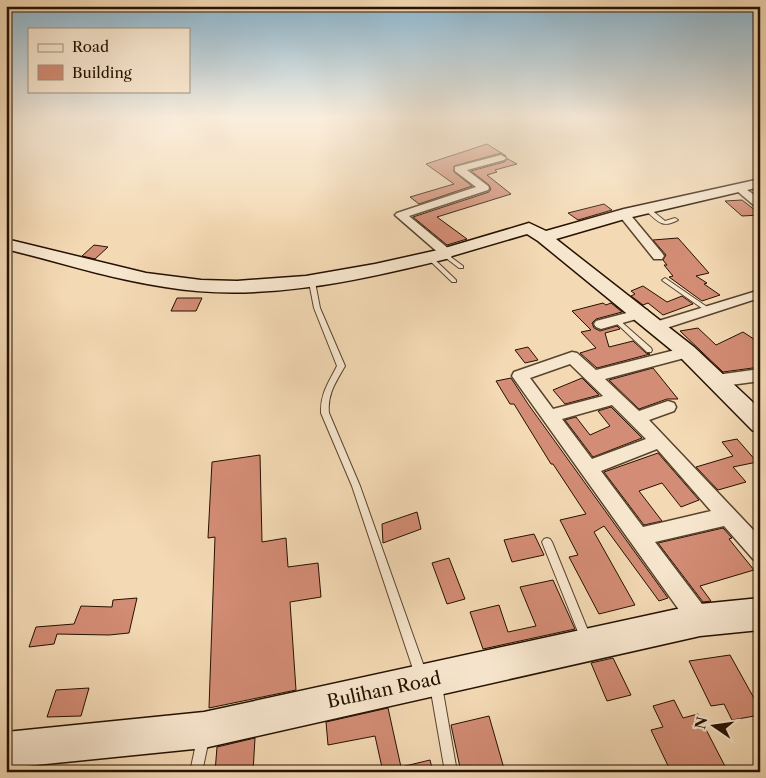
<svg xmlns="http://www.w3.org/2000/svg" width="766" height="778" font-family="'Libre Caslon Text',serif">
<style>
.building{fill:#d38c75;stroke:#251100}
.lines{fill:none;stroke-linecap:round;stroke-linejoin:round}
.lane-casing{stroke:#58432d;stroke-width:2}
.street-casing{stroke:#58432d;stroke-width:3}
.secondary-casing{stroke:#251100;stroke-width:3}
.lane{fill:#f7e6ce;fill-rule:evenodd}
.street{fill:#f7e6ce;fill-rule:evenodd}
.secondary{fill:#f7e6ce;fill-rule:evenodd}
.labels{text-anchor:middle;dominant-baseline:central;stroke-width:4.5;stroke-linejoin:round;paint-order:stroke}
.near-street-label{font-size:18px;fill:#251100;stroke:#f7e6ce}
</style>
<rect width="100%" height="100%" fill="#f3d9b4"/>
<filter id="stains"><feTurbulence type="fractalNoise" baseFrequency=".004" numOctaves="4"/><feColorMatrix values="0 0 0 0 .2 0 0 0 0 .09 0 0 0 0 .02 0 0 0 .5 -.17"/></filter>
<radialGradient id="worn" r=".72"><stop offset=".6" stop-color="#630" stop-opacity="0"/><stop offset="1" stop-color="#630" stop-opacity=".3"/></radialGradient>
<!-- building -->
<path class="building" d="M 487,144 L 506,156 L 501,153 L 454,166 L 454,172 L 472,186 L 419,204 L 410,197 L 454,184 L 426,164 Z
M 508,159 L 517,164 L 495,170 L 497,172 L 487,175 L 511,194 L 437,217 L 467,239 L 447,245 L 413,217 L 489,192 L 491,189 L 489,185 L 471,171 L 504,162 Z
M 742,200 L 760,214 L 760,215 L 742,216 L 725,201 Z
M 604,204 L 612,210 L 578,220 L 568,213 Z
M 678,238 L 709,273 L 696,276 L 707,283 L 704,284 L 720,295 L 702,301 L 669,277 L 673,276 L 664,265 L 667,265 L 663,260 L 666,255 L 653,240 Z
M 94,245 L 108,247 L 95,259 L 82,256 Z
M 643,286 L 667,302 L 682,296 L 693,304 L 663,315 L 648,303 L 643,305 L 631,296 L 635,294 L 631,291 Z
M 177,298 L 202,298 L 196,311 L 171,311 Z
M 603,303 L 606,305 L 611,303 L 622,312 L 596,319 L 592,323 L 594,328 L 600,331 L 617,326 L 620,329 L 605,333 L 609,347 L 633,341 L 646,353 L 650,354 L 597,368 L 580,353 L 596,348 L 581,332 L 591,330 L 572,311 Z
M 698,328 L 716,345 L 743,332 L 760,343 L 760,367 L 723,372 L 680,331 Z
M 528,347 L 538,360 L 525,363 L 515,350 Z
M 653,368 L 678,399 L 667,399 L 639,409 L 609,380 Z
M 511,378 L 528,404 L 668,598 L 659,601 L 604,526 L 594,532 L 635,605 L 599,614 L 569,557 L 578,555 L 560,520 L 586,514 L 553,464 L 551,464 L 514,404 L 510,404 L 496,381 Z
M 582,378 L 599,395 L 565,404 L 553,390 Z
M 611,407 L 642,438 L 593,457 L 565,420 L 576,417 L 590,435 L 610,426 L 598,411 Z
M 737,439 L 757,462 L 733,467 L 746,482 L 718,490 L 696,467 L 733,456 L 722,442 Z
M 658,453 L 699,500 L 681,507 L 662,483 L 639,491 L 662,521 L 644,525 L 604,472 Z
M 260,455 L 262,542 L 286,538 L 288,567 L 318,563 L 321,597 L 290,602 L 296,690 L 209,708 L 215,537 L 208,538 L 212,462 Z
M 417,512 L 421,529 L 383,543 L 382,524 Z
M 723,528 L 732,538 L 729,539 L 754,570 L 700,586 L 711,601 L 703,602 L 658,543 Z
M 534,534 L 544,555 L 512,562 L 504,540 Z
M 449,558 L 465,599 L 447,604 L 432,563 Z
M 553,580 L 575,629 L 483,649 L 470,612 L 499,605 L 508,632 L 536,626 L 520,587 Z
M 137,598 L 129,633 L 109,635 L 57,634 L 54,644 L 29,647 L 36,627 L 74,624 L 81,606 L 112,607 L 113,600 Z
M 730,655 L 760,709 L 760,715 L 732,720 L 724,704 L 711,706 L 689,661 Z
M 613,658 L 631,695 L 607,701 L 591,663 Z
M 89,688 L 81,716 L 47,717 L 56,690 Z
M 674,700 L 683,718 L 698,714 L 728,772 L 671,772 L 651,730 L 663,727 L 653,706 Z
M 388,708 L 401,767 L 430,760 L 433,772 L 383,772 L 375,736 L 328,745 L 326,722 Z
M 489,716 L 505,772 L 461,772 L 451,725 Z
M 255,738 L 253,772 L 215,772 L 217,747 Z"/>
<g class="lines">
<defs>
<path id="lane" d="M 645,208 L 649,208 L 665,221 L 675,218 L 678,220 C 661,229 658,221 645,210 Z
M 444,252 L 463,266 L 463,268 L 459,268 L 442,255 L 442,253 Z
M 429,255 L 431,256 L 456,280 L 456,282 L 452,282 L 427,258 L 427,256 Z
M 665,278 L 710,309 L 711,310 L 710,311 L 706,311 L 663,281 L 662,280 Z
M 312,280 L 315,282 L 320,308 L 345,366 C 336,382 327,394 329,413 L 360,486 L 427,675 L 425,679 L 421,681 L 417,679 L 415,675 L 352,486 L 321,413 C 320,394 329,382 337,366 L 314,308 L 309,282 Z
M 616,318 L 618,319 L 651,348 L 652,350 L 651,352 L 647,352 L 614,321 L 613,320 L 614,319 Z
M 547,538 L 550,539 L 552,542 L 591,638 L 590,642 L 586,643 L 582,642 L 542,542 L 544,539 Z
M 436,680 L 440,682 L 442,686 L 457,772 L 445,772 L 430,686 L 432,682 Z
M 203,733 L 207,735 L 209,739 L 202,772 L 190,772 L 197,739 L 199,735 Z"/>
<path id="street" d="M 501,155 L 506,158 L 504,160 L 467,170 L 488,186 L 489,188 L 488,190 L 409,216 L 449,249 L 451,252 L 449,255 L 441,255 L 395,215 L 397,213 L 476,187 L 455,171 L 455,167 Z
M 740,185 L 760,199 L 760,208 L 756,207 L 736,190 L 735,188 L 736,186 Z
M 624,211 L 628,212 L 662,253 L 664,256 L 662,259 L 654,259 L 618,214 Z
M 760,290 L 760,300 L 756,299 L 657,331 L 652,329 L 650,326 L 652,323 Z
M 642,309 L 647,310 L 649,313 L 647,316 L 601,329 L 596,327 L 594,324 L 596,321 Z
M 687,347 L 692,348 L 695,352 L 692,356 L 605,379 L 639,411 L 668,401 L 674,403 L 676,407 L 674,411 L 649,420 L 760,537 L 760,562 L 753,559 L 724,526 L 655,542 L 708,612 L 711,620 L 708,628 L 700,631 L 692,628 L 512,376 L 514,372 L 572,352 L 577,353 L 596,370 ZM 570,364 L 603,396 L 553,409 L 530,378 ZM 612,405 L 646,439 L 592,459 L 562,419 ZM 657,449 L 711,511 L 643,527 L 601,471 Z
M 760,369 L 760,381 L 716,387 L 710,385 L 708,381 L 710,377 L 716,375 Z"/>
<path id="secondary" d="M 760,179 L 760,187 L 628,218 L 556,239 L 694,347 L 760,409 L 760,433 L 752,430 L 680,357 L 538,241 L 527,234 L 452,256 L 450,258 C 358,281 260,303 165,287 C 111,279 59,262 6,249 L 6,239 L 146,273 L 201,280 L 237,281 L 306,276 L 375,264 L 438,250 L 529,223 L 546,231 L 624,209 Z
M 760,598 L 760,630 L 700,636 L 204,748 L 6,768 L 6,732 L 204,712 L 700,604 Z"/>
</defs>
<!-- lane casing -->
<use href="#lane" class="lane-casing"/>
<!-- street casing -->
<use href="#street" class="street-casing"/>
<!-- secondary casing -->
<use href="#secondary" class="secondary-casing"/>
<!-- lane -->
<use href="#lane" class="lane"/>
<!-- street -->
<use href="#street" class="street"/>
<!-- secondary -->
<use href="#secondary" class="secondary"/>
</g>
<!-- sky -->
<linearGradient id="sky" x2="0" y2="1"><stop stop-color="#89b6d1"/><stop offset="0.52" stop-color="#faeedd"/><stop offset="1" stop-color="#faeedd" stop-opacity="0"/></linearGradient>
<rect width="766" height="225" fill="url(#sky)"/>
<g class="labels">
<!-- near-street labels -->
<g class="near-street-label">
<text transform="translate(384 690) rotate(-12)">Bulihan Road</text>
</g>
</g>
<!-- margin -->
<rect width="766" height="778" fill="none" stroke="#f3d9b4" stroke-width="25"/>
<rect x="8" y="8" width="751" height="763" fill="none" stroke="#251100" stroke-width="2.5"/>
<rect x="12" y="12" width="741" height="753" fill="none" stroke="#251100"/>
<!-- legend -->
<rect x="28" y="28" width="162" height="65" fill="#f7e6ce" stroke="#a3917c"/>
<rect x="38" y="44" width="25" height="8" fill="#f7e6ce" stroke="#a3917c"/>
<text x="72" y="52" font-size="15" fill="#251100">Road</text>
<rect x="38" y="65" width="25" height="15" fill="#d38c75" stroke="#a3917c"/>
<text x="72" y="78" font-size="15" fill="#251100">Building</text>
<!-- north arrow -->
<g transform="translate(714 726) rotate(283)" stroke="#f7e6ce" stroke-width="4" paint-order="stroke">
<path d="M0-4L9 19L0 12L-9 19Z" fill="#251100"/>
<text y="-8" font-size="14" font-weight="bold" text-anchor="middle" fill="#251100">N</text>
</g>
<rect width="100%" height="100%" filter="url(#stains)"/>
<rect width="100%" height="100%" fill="url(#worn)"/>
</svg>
